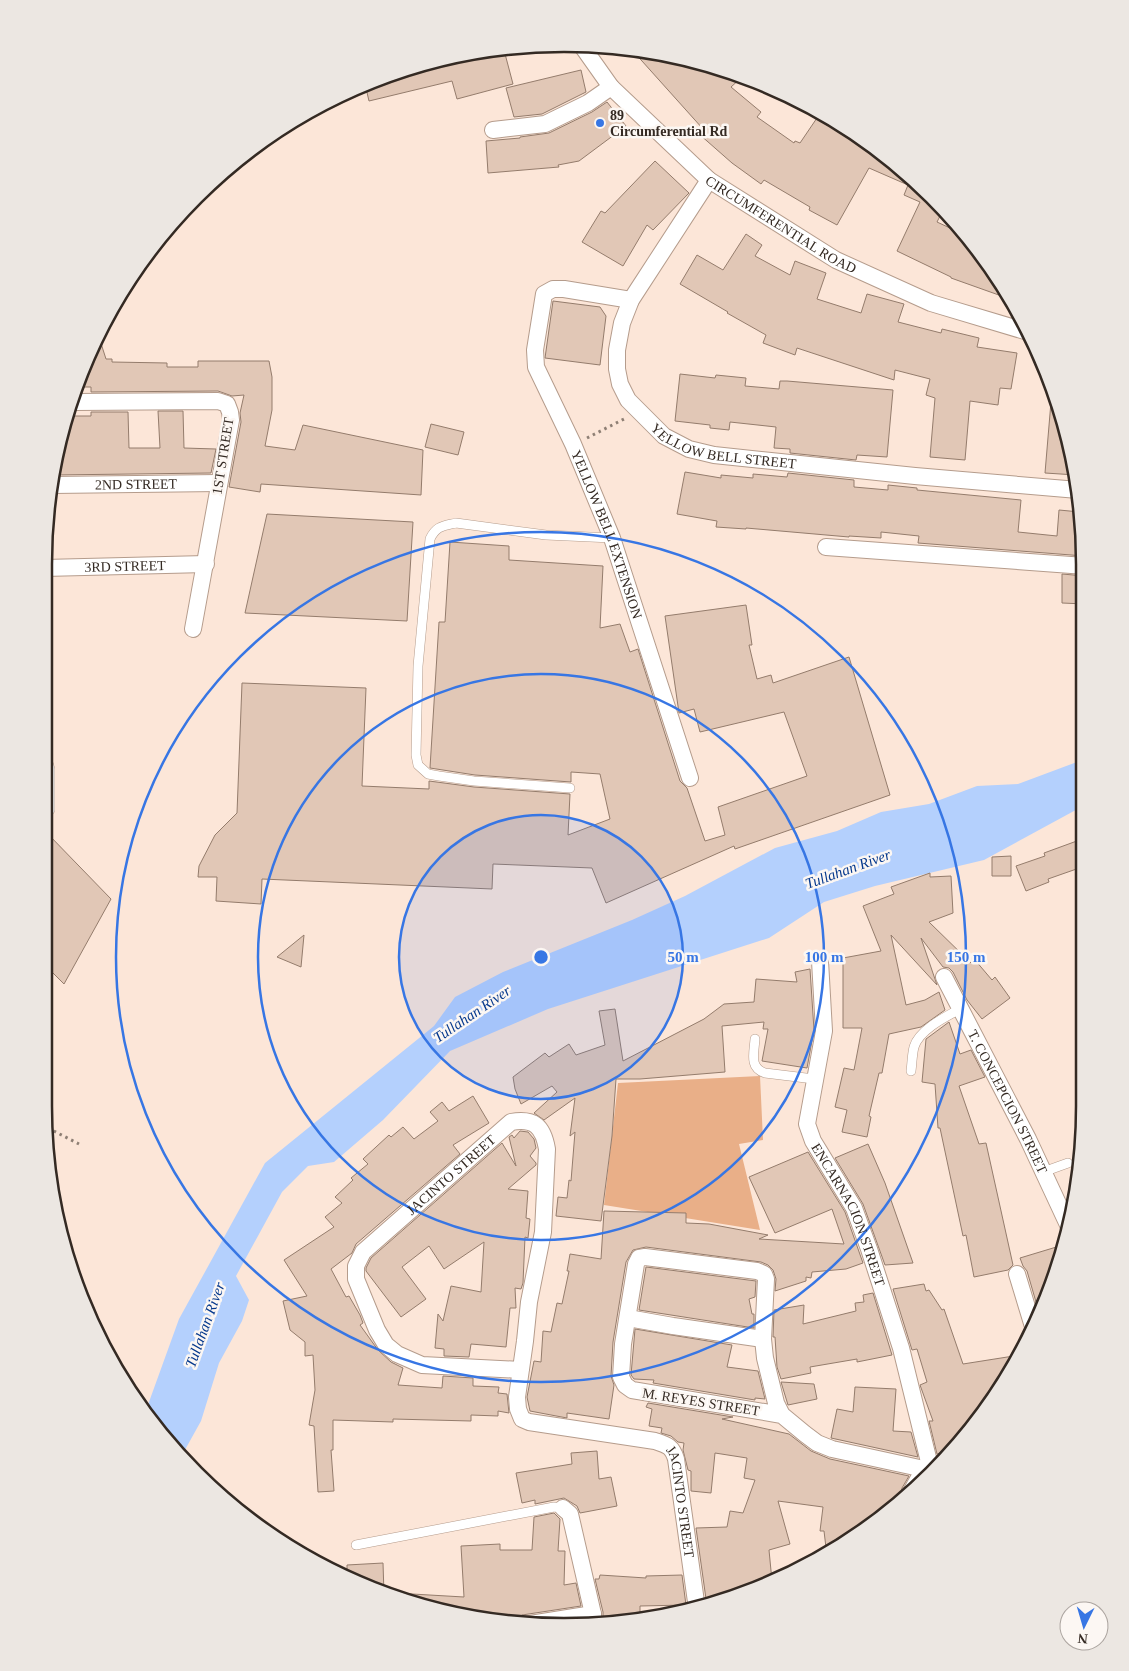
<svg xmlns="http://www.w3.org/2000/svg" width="1129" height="1671" font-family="'Times New Roman',serif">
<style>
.green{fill:#e9af88}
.water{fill:#b4d0fd}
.building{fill:#e1c7b6;stroke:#947c6c}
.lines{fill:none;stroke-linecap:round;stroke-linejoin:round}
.lane-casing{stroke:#b59c8c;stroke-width:10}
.street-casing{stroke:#b59c8c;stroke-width:18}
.path{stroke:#8e7f74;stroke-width:3;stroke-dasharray:2.5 4;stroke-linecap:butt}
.lane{stroke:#fff;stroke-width:9}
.street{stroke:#fff;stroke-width:16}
.ring{fill:none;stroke:#3776e4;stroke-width:2.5}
.poi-dot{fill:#3776e4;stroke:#fcf7f3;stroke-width:2}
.labels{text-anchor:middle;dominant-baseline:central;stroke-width:5;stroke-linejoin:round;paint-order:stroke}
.poi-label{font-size:14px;font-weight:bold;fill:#342a23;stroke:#fcf7f3;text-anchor:start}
.street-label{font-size:14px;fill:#342a23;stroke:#fcf7f3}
.water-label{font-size:15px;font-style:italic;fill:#06398d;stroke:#fcf7f3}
.rim{fill:none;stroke:#342a23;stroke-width:2.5}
.centre{fill:#3776e4;stroke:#fcf7f3;stroke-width:2.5}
.ring-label{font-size:15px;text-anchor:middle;font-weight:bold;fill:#3776e4;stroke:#fcf7f3;stroke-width:5;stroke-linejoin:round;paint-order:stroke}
</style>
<rect width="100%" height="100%" fill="#fce6d8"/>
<!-- green -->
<path class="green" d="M 760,1076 L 763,1140 L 739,1144 L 760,1230 L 604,1205 L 618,1083 Z"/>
<!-- water -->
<path class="water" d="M 1085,759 L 1085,805 L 984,860 L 875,886 L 824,902 L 769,938 L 548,1009 L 450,1051 L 383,1120 L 334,1162 L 308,1166 L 282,1192 L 236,1276 L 249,1300 L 242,1321 L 219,1363 L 201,1421 L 181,1457 L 145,1413 L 179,1319 L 265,1163 L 434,1026 L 455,997 L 503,972 L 632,920 L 685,896 L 775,848 L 837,831 L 881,812 L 929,804 L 977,786 L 1018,784 Z"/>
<!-- building -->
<path class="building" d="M 504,50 L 513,84 L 457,99 L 452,81 L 369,101 L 365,84 L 463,54 Z
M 633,51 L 666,54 L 742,77 L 731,87 L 761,112 L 757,117 L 794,143 L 795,141 L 800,143 L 819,115 L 847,134 L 850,129 L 854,131 L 933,196 L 946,213 L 942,212 L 937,222 L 965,235 L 997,275 L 1010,299 L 951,278 L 951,277 L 897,251 L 920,202 L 904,195 L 908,185 L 869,168 L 837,225 L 809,210 L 810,207 L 764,180 L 761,184 L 732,163 L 699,134 L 703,129 Z
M 581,70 L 586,92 L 542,114 L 514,117 L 506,88 Z
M 607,102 L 626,126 L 579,161 L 558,165 L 559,167 L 488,173 L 486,141 L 520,138 L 520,137 L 549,133 L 592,112 Z
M 655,161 L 689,193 L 653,230 L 647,225 L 623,266 L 582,242 L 601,211 L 605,213 Z
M 746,234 L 762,245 L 755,256 L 790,275 L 795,261 L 826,273 L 817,299 L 861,313 L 867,294 L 904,304 L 898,322 L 941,333 L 942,329 L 979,338 L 977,347 L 1017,353 L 1011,389 L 1000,388 L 998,405 L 970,401 L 965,460 L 930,457 L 935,398 L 926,395 L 930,379 L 895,370 L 894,380 L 797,348 L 795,355 L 763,343 L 766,335 L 727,313 L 728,312 L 680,284 L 697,255 L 723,270 Z
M 553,301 L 600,307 L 606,316 L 600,365 L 545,358 Z
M 98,334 L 106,359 L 112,359 L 112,362 L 167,363 L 167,367 L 198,367 L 198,361 L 269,361 L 272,377 L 272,410 L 265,446 L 295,450 L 303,425 L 423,450 L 421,495 L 261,484 L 260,492 L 229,487 L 241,422 L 240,413 L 244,395 L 232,396 L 218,391 L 91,392 L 91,387 L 83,387 L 83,377 Z
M 680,374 L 715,378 L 716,375 L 746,378 L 745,386 L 779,389 L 780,381 L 787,381 L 893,390 L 887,457 L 857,455 L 856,460 L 790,453 L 790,449 L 774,448 L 776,427 L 730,422 L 729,430 L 710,428 L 710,425 L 675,421 Z
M 1052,390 L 1075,463 L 1076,475 L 1045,473 Z
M 158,411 L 183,411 L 184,448 L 216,449 L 211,473 L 53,475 L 54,463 L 70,416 L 91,416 L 91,412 L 128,412 L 129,448 L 160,448 Z
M 431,424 L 464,432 L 458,455 L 425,447 Z
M 685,472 L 721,478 L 721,475 L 753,478 L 753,474 L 787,477 L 788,473 L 854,480 L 854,487 L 888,490 L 888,485 L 917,488 L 917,490 L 1021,500 L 1018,532 L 1057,536 L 1059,510 L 1080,512 L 1084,556 L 918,543 L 919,536 L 881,532 L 881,538 L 849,536 L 849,537 L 746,528 L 746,529 L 716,527 L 717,521 L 677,514 Z
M 267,514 L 413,522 L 407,621 L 245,613 Z
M 450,542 L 509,546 L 509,560 L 603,566 L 600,628 L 620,624 L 630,652 L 638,649 L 680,781 L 687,788 L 705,841 L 725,835 L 718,807 L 807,776 L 784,712 L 700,732 L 694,709 L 679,713 L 665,616 L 746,605 L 752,645 L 749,645 L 757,679 L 771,675 L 773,683 L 849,657 L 890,795 L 735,849 L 734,846 L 606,903 L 592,868 L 493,864 L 492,889 L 262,879 L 261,904 L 216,901 L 217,877 L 198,877 L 199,866 L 215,835 L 237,813 L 242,683 L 366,688 L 362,786 L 429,789 L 429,781 L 474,787 L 570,794 L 568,835 L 610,819 L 600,774 L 571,772 L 571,782 L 475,775 L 430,768 L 439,622 L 445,622 Z
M 1062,574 L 1085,576 L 1085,604 L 1062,603 Z
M 46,832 L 111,899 L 64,984 L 47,967 Z
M 1085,838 L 1085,866 L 1048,879 L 1049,882 L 1026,891 L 1016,866 L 1045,856 L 1044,853 Z
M 1011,856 L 1011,876 L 992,876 L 992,857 Z
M 930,873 L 930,877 L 951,876 L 953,913 L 929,922 L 971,963 L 975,960 L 992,980 L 995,977 L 1010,998 L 982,1019 L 967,1000 L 953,972 L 949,968 L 943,967 L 921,938 L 937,985 L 891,935 L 906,1005 L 925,1000 L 939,992 L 945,1010 L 921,1027 L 889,1034 L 882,1073 L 879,1073 L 869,1116 L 871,1117 L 867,1137 L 842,1132 L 847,1110 L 835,1107 L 844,1068 L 854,1070 L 862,1028 L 843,1028 L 843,958 L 881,951 L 863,906 L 894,894 L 891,887 Z
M 304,935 L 301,967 L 277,957 Z
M 810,969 L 814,1030 L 807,1068 L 762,1061 L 768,1029 L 763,1029 L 764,1022 L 722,1026 L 725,1072 L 640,1079 L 616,1079 L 612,1136 L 601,1221 L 556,1216 L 558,1197 L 567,1198 L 569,1180 L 571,1181 L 575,1132 L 570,1136 L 575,1098 L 544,1120 L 534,1113 L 557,1092 L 552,1086 L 521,1104 L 515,1089 L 513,1077 L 545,1053 L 549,1057 L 569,1044 L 576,1055 L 605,1045 L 599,1011 L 615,1009 L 623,1061 L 704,1019 L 724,1004 L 754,1002 L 756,979 L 797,982 L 795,972 Z
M 949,1022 L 960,1054 L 971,1050 L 985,1077 L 959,1086 L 979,1144 L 986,1143 L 1013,1265 L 1008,1270 L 974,1277 L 966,1235 L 963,1236 L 940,1128 L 938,1128 L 935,1084 L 922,1082 L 926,1039 Z
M 473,1096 L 489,1123 L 453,1145 L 460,1154 L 356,1244 L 352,1253 L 331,1269 L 346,1297 L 349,1296 L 360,1315 L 363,1323 L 360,1325 L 378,1350 L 391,1362 L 403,1368 L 398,1385 L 442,1388 L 443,1376 L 473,1378 L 473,1386 L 499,1387 L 498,1393 L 507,1394 L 509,1413 L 498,1411 L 498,1416 L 471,1415 L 471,1421 L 393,1419 L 393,1422 L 333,1420 L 333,1450 L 331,1450 L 334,1491 L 318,1492 L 314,1426 L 309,1425 L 315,1390 L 313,1355 L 305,1356 L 305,1342 L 290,1330 L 283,1301 L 307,1296 L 284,1260 L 334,1227 L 325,1217 L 342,1203 L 335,1197 L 353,1180 L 351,1178 L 368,1164 L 363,1159 L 389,1135 L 391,1137 L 403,1127 L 414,1139 L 438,1121 L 430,1112 L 442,1102 L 449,1111 Z
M 520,1131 L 528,1132 L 534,1139 L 536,1148 L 530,1156 L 536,1163 L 536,1165 L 508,1189 L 528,1191 L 526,1218 L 530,1219 L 528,1238 L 525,1237 L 523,1283 L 521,1289 L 515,1288 L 516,1308 L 510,1308 L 506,1347 L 471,1344 L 469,1357 L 444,1356 L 444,1349 L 435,1348 L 438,1314 L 443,1321 L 451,1286 L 481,1292 L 484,1242 L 444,1269 L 429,1246 L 402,1267 L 426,1299 L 401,1317 L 366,1271 L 366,1268 L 371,1258 L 502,1143 L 516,1166 L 509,1137 L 512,1135 L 514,1138 Z
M 868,1144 L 885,1183 L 913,1263 L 885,1265 L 863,1204 L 835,1158 Z
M 808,1152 L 845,1212 L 863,1263 L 846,1269 L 812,1272 L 811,1278 L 806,1277 L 806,1281 L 775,1291 L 776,1279 L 773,1270 L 768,1265 L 761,1262 L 646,1247 L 633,1250 L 626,1262 L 613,1342 L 611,1376 L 614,1385 L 609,1419 L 567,1413 L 567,1418 L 530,1411 L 527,1397 L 534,1361 L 541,1362 L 543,1331 L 551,1332 L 557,1303 L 562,1304 L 569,1271 L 567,1271 L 570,1254 L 601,1259 L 604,1211 L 686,1213 L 686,1223 L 709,1224 L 768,1235 L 759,1239 L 844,1244 L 832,1209 L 775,1233 L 749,1177 Z
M 1063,1245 L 1044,1299 L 1036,1302 L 1027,1271 L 1023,1266 L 1020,1258 Z
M 646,1267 L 756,1281 L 755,1297 L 749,1299 L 752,1314 L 754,1314 L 754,1328 L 639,1310 Z
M 924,1284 L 926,1291 L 929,1290 L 942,1310 L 944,1309 L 963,1364 L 1020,1355 L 978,1423 L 950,1454 L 945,1452 L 937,1454 L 929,1421 L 933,1421 L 920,1385 L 927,1382 L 917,1349 L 912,1350 L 893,1289 Z
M 873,1293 L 892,1355 L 857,1362 L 857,1359 L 810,1367 L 811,1373 L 781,1379 L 777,1367 L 775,1337 L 773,1337 L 774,1310 L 804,1305 L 803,1324 L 856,1311 L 855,1303 L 864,1302 L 863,1295 Z
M 635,1329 L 732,1345 L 727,1367 L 758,1371 L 765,1399 L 755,1398 L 755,1400 L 653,1383 L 654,1380 L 634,1379 L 631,1375 Z
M 781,1382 L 814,1384 L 817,1399 L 788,1405 Z
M 855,1387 L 896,1389 L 893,1431 L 911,1432 L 918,1457 L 831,1438 L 837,1409 L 853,1412 Z
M 648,1403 L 733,1417 L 722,1419 L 789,1434 L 811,1451 L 830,1459 L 909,1476 L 902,1488 L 901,1493 L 903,1498 L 827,1556 L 824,1531 L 820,1531 L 823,1507 L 778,1501 L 790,1544 L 769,1550 L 772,1581 L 732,1599 L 707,1606 L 696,1528 L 727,1527 L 730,1511 L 743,1513 L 755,1480 L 744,1478 L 747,1458 L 715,1453 L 711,1493 L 691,1491 L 691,1471 L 688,1470 L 683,1450 L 684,1443 L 678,1442 L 671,1436 L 661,1433 L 662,1428 L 649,1426 L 652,1409 L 646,1407 Z
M 597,1451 L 599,1479 L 611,1477 L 617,1506 L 580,1513 L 577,1506 L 564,1498 L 535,1504 L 535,1500 L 522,1503 L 516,1473 L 572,1464 L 571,1453 Z
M 554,1513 L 560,1519 L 558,1551 L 565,1551 L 564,1585 L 576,1583 L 581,1606 L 522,1615 L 515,1621 L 507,1622 L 430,1610 L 394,1597 L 395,1593 L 464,1597 L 461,1546 L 500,1544 L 500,1550 L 532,1550 L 534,1517 Z
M 383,1563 L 384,1594 L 365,1588 L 347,1577 L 347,1565 Z
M 600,1575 L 646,1578 L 646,1576 L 682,1575 L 686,1605 L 640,1606 L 640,1619 L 603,1621 L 603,1612 L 595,1579 L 599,1579 Z"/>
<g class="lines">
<defs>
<path id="lane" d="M 45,753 L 50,769 L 50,810
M 570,788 L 474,781 L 439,776 L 428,774 L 418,765 L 416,755 L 418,666 L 430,539 C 436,526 443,526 456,523 L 546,535 L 612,538
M 755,1039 C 754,1053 749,1068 765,1073 L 814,1079
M 911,1071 C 912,1064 912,1055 914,1047 C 919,1030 945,1017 960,1009
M 1043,1172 L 1068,1163
M 356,1545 L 554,1507 L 563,1508"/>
<g id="street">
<path id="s1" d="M 582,46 L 611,87 L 709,180 L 836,260 L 931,303 L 1028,332"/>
<path d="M 493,130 L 545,124 L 588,103 L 611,87"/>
<path id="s2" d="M 709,180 L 631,300 L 622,323 L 617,350 L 617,369 L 620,384 L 628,400 L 664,436 L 689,449 L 714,455 L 915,476 L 1078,490"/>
<path id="s3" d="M 631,300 L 564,289 L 553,289 L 544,294 L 535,350 L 536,367 L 573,444 L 612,538 L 690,778"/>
<path d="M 74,402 L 218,401 L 227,404 L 230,412 L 231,420 L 193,629"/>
<path id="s4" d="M 52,485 L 219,483"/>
<path d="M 826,547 L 1085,566"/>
<path id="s5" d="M 44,568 L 206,564"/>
<path id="s6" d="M 820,961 L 824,1031 L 807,1124 L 813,1141 L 854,1208 L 869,1249 L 901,1348 L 930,1466"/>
<path id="s7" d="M 944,977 L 1028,1139 L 1069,1227"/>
<path d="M 1017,1274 L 1034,1330"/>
<path d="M 628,1318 L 673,1326 L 763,1339"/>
<path id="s8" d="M 521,1370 L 422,1365 L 397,1354 L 386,1345 L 377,1330 L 356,1279 L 356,1266 L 363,1252 L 511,1122 C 534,1118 543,1126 547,1149 L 543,1232 L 529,1302 L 525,1341 L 517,1397 L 518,1409 L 522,1419 L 529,1422 L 655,1441 C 667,1445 672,1446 676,1459 L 697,1609"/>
<path d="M 782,1415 L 632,1390 L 625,1385 L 621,1377 L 623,1344 L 636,1264 L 639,1258 L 645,1257 L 757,1271 L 764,1274 L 766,1279 L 763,1339 L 765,1358 L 776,1403 L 782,1415 L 805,1434 L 817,1443 L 832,1449 L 924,1469"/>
<path d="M 911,1492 L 924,1469 L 944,1462"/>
<path d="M 563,1508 L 570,1514 L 593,1614 L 593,1622"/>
<path d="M 524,1625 L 593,1614"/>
</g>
</defs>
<!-- lane casing -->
<use href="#lane" class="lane-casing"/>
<!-- street casing -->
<use href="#street" class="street-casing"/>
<!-- path -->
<path class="path" d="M 587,438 L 624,419
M 48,1128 L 79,1144"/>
<!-- lane -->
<use href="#lane" class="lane"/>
<!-- street -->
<use href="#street" class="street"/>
</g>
<!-- distance rings -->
<circle cx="541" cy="957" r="142" fill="#3776e4" fill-opacity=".12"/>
<g class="ring">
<circle cx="541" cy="957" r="142"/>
<circle cx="541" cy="957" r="283"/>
<circle cx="541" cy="957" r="425"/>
</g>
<!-- markers -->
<circle class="poi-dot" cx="600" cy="123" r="5"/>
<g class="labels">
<!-- poi labels -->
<g class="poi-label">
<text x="610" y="115">89<tspan x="610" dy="16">Circumferential Rd</tspan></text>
</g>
<!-- street labels -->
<g class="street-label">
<text stroke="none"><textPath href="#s1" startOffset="270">CIRCUMFERENTIAL ROAD</textPath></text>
<text stroke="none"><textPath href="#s2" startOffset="359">YELLOW BELL STREET</textPath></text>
<text transform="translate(223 456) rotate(-81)">1ST STREET</text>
<text stroke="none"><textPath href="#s4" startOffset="84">2ND STREET</textPath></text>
<text stroke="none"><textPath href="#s3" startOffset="345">YELLOW BELL EXTENSION</textPath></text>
<text stroke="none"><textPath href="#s5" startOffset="81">3RD STREET</textPath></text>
<text stroke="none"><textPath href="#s7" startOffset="140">T. CONCEPCION STREET</textPath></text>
<text stroke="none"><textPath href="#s8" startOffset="359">JACINTO STREET</textPath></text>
<text stroke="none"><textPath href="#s6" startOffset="265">ENCARNACION STREET</textPath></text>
<text transform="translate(701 1402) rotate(9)">M. REYES STREET</text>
<text stroke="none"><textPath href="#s8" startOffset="972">JACINTO STREET</textPath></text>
</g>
<!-- water labels -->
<g class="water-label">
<text transform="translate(848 869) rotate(-20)">Tullahan River</text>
<text transform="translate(472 1014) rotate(-34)">Tullahan River</text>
<text transform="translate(205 1325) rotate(-70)">Tullahan River</text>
</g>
</g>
<!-- crop -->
<path d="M0 0H1129V1671H0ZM564 52H564A512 512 0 0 1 1076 564V1106A512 512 0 0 1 564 1618H564A512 512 0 0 1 52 1106V564A512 512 0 0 1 564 52Z" fill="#ece7e2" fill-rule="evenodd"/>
<path class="rim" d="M564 52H564A512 512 0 0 1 1076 564V1106A512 512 0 0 1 564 1618H564A512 512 0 0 1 52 1106V564A512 512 0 0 1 564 52Z"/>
<circle cx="541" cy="957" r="8" class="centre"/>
<g class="ring-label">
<text x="683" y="962">50 m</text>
<text x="824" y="962">100 m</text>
<text x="966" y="962">150 m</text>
</g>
<!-- north arrow -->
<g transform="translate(1084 1626) rotate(185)"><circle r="24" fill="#fcf7f3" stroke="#aca5a0"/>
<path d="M0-4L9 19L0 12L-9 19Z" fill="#3776e4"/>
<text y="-8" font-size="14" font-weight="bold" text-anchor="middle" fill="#342a23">N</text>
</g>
</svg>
